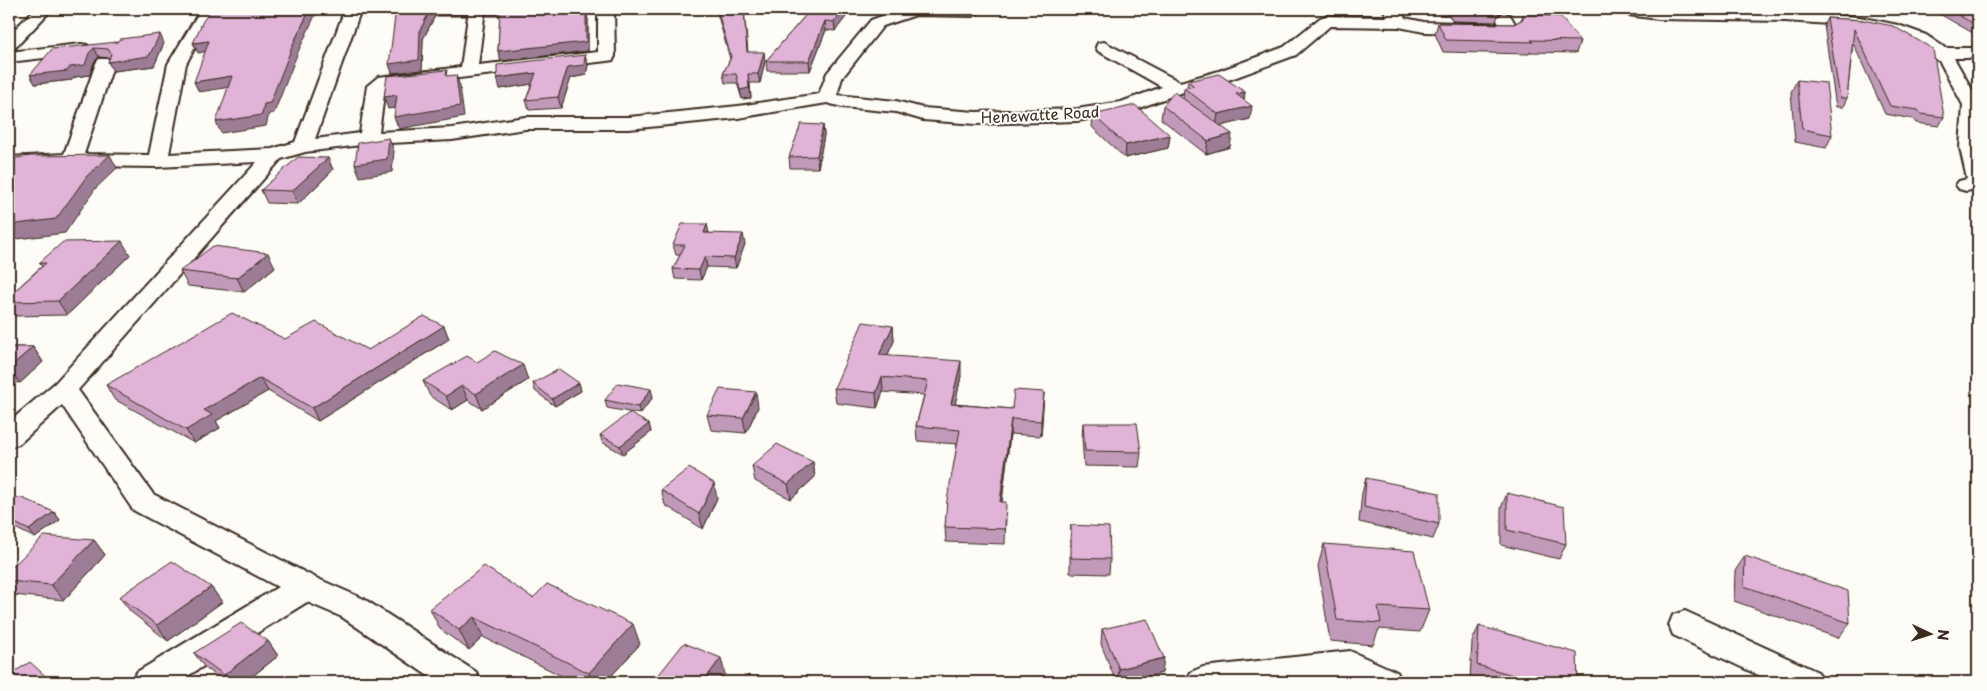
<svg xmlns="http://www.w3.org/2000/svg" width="1987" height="691" font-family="'Playpen Sans',sans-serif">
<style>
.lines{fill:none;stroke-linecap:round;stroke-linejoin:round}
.minor-casing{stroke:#3b2a1e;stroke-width:4}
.minor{fill:#fdfcf7;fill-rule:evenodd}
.wall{fill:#c19ab9;stroke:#3b2a1e}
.shaded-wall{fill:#9d7d96;stroke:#3b2a1e}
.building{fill:#e0b3d7;stroke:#3b2a1e}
.labels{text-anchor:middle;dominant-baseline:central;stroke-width:4;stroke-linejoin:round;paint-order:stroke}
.far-street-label{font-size:15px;fill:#3b2a1e;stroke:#fdfcf7}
</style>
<rect width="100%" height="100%" fill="#fdfcf7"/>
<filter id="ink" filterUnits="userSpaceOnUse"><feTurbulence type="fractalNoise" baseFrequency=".02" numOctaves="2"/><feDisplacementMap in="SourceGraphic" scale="10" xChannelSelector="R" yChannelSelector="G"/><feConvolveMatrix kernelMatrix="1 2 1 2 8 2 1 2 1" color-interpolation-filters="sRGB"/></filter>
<g filter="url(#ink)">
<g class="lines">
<defs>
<path id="minor" d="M 35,9 L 52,9 L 15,48 L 9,49 L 9,35 Z
M 201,9 L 218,9 L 211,17 L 186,64 L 169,154 L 272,149 L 295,142 L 345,9 L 361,9 L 315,139 L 360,133 L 367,86 L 378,77 L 461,67 L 469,9 L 485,9 L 478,65 L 598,52 L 598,9 L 614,9 L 615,56 L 613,60 L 607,61 L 389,86 L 385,88 L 379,132 L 452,128 L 525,117 L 629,117 L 738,106 L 819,94 L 827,73 L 871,20 L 902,9 L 979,9 L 981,11 L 973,16 L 916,15 L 883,26 L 842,78 L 837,95 L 896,101 L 923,108 L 976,112 L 1077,109 L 1121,102 L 1162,87 L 1098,51 L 1096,47 L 1098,43 L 1104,42 L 1180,82 L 1219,71 L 1284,47 L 1320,18 L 1326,16 L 1388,17 L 1383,9 L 1399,9 L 1405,18 L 1424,22 L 1499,24 L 1496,18 L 1504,13 L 1510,15 L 1518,29 L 1510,34 L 1424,32 L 1399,27 L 1330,26 L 1296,55 L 1231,79 L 1177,94 L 1131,111 L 1077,121 L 976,124 L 923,120 L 896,112 L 842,107 L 827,103 L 738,118 L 629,129 L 525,129 L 452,140 L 369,144 L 305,152 L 281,159 L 78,390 L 153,494 L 316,578 L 364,599 L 476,672 L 481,682 L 437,682 L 342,617 L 307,602 L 178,682 L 132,682 L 137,672 L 278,587 L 133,510 L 62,405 L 19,444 L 9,447 L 9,422 L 55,383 L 257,162 L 158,167 L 72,166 L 9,169 L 9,157 L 64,154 L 96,63 L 99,59 L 111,59 L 114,63 L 84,154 L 149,155 L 168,64 Z
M 1618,9 L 1785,12 L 1859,17 L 1898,25 L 1926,35 L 1945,48 L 1978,48 L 1978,58 L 1954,58 L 1978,100 L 1978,189 L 1966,191 L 1959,189 L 1956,185 L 1959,181 L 1967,179 L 1960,148 L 1963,105 L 1940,62 L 1915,42 L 1889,32 L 1859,26 L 1785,21 L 1658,19 L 1628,15 L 1620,12 Z
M 81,44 L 87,45 L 89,49 L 87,53 L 9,62 L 9,52 Z
M 1685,611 L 1818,672 L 1823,682 L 1773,682 L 1673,635 L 1669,625 L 1673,615 Z
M 1350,651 L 1397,672 L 1402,682 L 1352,682 L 1347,680 L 1326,682 L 1186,682 L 1191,672 L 1203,667 Z"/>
</defs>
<!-- minor casing -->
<use href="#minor" class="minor-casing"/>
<!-- minor -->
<use href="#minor" class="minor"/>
</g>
<!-- wall -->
<path class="wall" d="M 396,9 L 468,9 L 466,16 L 435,16 L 423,39 L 422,70 L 392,73 Z
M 484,9 L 558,9 L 557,11 L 586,11 L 588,20 L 588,51 L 501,61 L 498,51 L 500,16 L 486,16 Z
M 716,9 L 744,9 L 748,52 L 765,61 L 760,83 L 750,83 L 751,98 L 742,99 L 737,83 L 725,83 L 723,74 L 730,59 Z
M 811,9 L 852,9 L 835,31 L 826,30 L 810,71 L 767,71 L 766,61 Z
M 1444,9 L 1502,9 L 1501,12 L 1498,15 L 1496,22 L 1453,21 Z
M 1566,9 L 1604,9 L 1602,12 L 1571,13 Z
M 1931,9 L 1978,9 L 1978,36 Z
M 1523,15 L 1580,41 L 1576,53 L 1530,52 L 1529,54 L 1443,52 L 1435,34 L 1438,23 L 1514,24 L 1521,20 Z
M 1827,18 L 1863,20 L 1944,117 L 1939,126 L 1916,123 L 1913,119 L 1885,114 L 1853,43 L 1847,98 L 1843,107 L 1836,107 L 1824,25 Z
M 164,43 L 154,66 L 113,71 L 110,58 L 99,57 L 94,62 L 90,75 L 75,77 L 72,80 L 35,84 L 52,49 Z
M 588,65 L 586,75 L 571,78 L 561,108 L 529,110 L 526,100 L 532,84 L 500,89 Z
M 1797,80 L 1832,135 L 1826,148 L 1795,142 L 1791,92 Z
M 1188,81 L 1245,92 L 1244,100 L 1250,119 L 1220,126 L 1230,147 L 1206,154 L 1161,119 L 1163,106 L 1183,99 L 1184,88 L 1187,87 Z
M 1093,115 L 1170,135 L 1168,148 L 1125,158 L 1092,127 Z
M 823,125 L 824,135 L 818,168 L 790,168 L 789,157 Z
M 328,158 L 333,170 L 298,204 L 267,203 L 261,190 Z
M 709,233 L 745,244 L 736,268 L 707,267 L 701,280 L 675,279 L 673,269 L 680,255 L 676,255 L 673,245 Z
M 130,255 L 67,315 L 12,316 L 9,312 L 9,296 L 42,266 L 39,263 Z
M 275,267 L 244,292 L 188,286 L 180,271 Z
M 444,326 L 449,339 L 318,421 L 268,391 L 216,421 L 220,428 L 194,443 L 114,399 L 106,385 L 285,339 L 368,350 Z
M 893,326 L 894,341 L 887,356 L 961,376 L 955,404 L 1012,409 L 1044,392 L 1041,436 L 1010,434 L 1002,502 L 1006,517 L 1005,544 L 946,542 L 945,527 L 957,444 L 917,441 L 916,426 L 924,395 L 883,392 L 877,408 L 836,403 L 834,388 Z
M 9,347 L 33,347 L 43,362 L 20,383 L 11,382 L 9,384 Z
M 477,362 L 528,380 L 482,409 L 468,400 L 452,410 L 430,396 L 423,381 Z
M 533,383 L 579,383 L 581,391 L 555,406 L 535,391 Z
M 653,397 L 640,414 L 607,408 L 605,400 Z
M 758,407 L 746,433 L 711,430 L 707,415 Z
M 1083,423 L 1141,452 L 1139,467 L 1084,466 L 1082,438 Z
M 649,424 L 651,432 L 623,454 L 602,442 L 600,435 Z
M 813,462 L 815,477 L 791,499 L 755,481 L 752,466 Z
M 1366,478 L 1439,524 L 1433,539 L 1359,522 L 1362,493 Z
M 661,490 L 717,498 L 703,529 L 665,505 Z
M 1507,493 L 1566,544 L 1559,559 L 1501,545 L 1501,508 Z
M 9,497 L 54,512 L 60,520 L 35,538 L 9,525 Z
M 1071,525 L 1110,559 L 1109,574 L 1070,573 L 1070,540 Z
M 94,540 L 105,555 L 64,600 L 13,595 L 9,590 L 9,570 Z
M 1324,544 L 1429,610 L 1420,632 L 1379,629 L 1373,645 L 1330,641 L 1318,566 Z
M 1745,556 L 1850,623 L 1838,638 L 1734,601 L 1735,571 Z
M 211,587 L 222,602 L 168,641 L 131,612 L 119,597 Z
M 533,598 L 640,644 L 606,682 L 574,682 L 483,637 L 469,650 L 440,629 L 430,609 Z
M 1479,626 L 1578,682 L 1478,682 L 1470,680 L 1472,641 Z
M 1102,629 L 1162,673 L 1125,682 L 1116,682 L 1101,644 Z
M 268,641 L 278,656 L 245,682 L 225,682 L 205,668 L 194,653 Z"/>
<!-- shaded-wall -->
<path class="shaded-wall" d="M 310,9 L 318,9 L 298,52 L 274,113 L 269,114 L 266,126 L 221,133 L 216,122 L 264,104 Z
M 431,9 L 433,9 L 435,16 L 423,39 L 422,70 L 392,73 L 389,64 L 420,30 Z
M 464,9 L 468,9 L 466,16 Z
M 549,9 L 558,9 L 550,20 L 547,11 Z
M 845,9 L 852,9 L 835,31 L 834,22 Z
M 1497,9 L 1502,9 L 1501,12 L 1498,15 L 1499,13 Z
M 586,11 L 588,20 L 588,51 L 501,61 L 498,51 Z
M 825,21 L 826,30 L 810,71 L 809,61 Z
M 160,34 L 164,43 L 154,66 L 113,71 L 108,62 Z
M 209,41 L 214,50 L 198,53 L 193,43 Z
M 94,48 L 99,57 L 94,62 L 90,75 L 75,77 L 72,80 L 35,84 L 30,75 L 89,53 Z
M 764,52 L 765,61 L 760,83 L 758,74 Z
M 585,55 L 588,65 L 586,75 L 571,78 L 561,108 L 558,97 L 568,67 Z
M 536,73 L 539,83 L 500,89 L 497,78 Z
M 748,74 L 751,98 L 742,99 L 740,90 Z
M 456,75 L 460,86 L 464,117 L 399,129 L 394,117 Z
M 232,76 L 237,86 L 199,92 L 194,82 Z
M 1245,92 L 1243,105 L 1236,94 Z
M 397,95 L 401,107 L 388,109 L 384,97 Z
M 1252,106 L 1250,119 L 1216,127 L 1218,114 Z
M 823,125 L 824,135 L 818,168 L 817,156 Z
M 1232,134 L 1230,147 L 1206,154 L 1208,141 Z
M 1170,135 L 1168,148 L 1125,158 L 1126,145 Z
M 389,138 L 394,151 L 392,172 L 360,177 L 355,164 Z
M 110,155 L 117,168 L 95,189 L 65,233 L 9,240 L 9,225 Z
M 328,158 L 333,170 L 298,204 L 292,191 Z
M 707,224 L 709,233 L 704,233 Z
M 743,234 L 745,244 L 736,268 L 734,258 Z
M 122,241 L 130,255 L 67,315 L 58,301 Z
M 268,253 L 275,267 L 244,292 L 237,278 Z
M 705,257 L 707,267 L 701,280 L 699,270 Z
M 444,326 L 449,339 L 318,421 L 312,408 Z
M 893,326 L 894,341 L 881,370 L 879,355 Z
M 33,347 L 43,362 L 20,383 L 9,368 Z
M 961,361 L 961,376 L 952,419 L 951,404 Z
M 523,365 L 528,380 L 482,409 L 476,394 Z
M 882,377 L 883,392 L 877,408 L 876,393 Z
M 260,378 L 268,391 L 216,421 L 220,428 L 194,443 L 186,430 L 204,410 Z
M 579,383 L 581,391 L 555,406 L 552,399 Z
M 462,386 L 468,400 L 452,410 L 446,396 Z
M 651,389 L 653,397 L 640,414 L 638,407 Z
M 756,392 L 758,407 L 746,433 L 743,418 Z
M 1044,392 L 1043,407 L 1041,436 L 1041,421 Z
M 1011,419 L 1010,434 L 1000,517 L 1000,502 Z
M 649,424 L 651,432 L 623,454 L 620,446 Z
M 813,462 L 815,477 L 791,499 L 788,484 Z
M 714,483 L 717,498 L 703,529 L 699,514 Z
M 54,512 L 60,520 L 35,538 L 29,530 Z
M 94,540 L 105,555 L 64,600 L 51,585 Z
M 211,587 L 222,602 L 168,641 L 157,625 Z
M 474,617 L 483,637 L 469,650 L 459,630 Z
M 633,624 L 640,644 L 606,682 L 592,682 L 589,673 Z
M 268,641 L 278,656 L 245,682 L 230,682 L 224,675 Z
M 721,658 L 725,674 L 719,682 L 703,682 Z
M 1164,658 L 1162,673 L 1125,682 L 1117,682 L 1119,669 Z"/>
<!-- building -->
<path class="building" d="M 212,9 L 310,9 L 294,42 L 270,103 L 264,104 L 262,115 L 216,122 L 232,76 L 194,82 L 209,41 L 193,43 L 203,21 Z
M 396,9 L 431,9 L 420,30 L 419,60 L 389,64 Z
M 500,9 L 549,9 L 547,11 L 586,11 L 586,42 L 498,51 Z
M 717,9 L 744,9 L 747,52 L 764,52 L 758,74 L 748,74 L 749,88 L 740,90 L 736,74 L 723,74 L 731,57 Z
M 811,9 L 845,9 L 834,22 L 825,21 L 809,61 L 766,61 Z
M 1454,9 L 1497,9 L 1499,13 L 1456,12 Z
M 1947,9 L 1978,9 L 1978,26 Z
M 1523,15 L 1560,16 L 1580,41 L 1531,40 L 1533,42 L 1446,40 L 1438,23 L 1514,24 L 1523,19 Z
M 1827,18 L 1863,20 L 1893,26 L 1933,49 L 1944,117 L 1921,114 L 1918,110 L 1890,106 L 1854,29 L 1847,98 L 1840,98 Z
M 160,34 L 149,56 L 108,62 L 111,54 L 108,49 L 94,48 L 89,53 L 85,65 L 70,67 L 67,71 L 30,75 L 52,49 L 117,42 L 120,39 Z
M 585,55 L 584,65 L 568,67 L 558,97 L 526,100 L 536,73 L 497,78 L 497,65 Z
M 447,70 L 446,76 L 456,75 L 460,106 L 394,117 L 397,95 L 384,97 L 387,76 Z
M 1219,74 L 1245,92 L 1236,94 L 1252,106 L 1218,114 L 1184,88 L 1194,86 L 1188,81 Z
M 1797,80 L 1826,83 L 1832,135 L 1802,129 Z
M 1174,92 L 1232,134 L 1208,141 L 1163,106 Z
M 1135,105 L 1170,135 L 1126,145 L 1093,115 Z
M 801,124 L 823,125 L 817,156 L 789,157 Z
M 389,138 L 387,159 L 355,164 L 358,143 Z
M 110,155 L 87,176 L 56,219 L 9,225 L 9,205 L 11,202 L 9,202 L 9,159 L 30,156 Z
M 298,157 L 328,158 L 292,191 L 261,190 Z
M 682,224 L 707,224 L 704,233 L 743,234 L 734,258 L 705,257 L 699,270 L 673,269 L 685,245 L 673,245 Z
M 122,241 L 58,301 L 9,302 L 9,296 L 46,263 L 39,263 L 63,242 Z
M 213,246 L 268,253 L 237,278 L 180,271 Z
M 232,313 L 285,339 L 316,322 L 368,350 L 424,316 L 444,326 L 312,408 L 260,378 L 204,410 L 212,415 L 186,430 L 106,385 Z
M 863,322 L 893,326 L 879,355 L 961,361 L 951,404 L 1012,409 L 1014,390 L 1044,392 L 1041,421 L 1011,419 L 1000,502 L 1006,502 L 1005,529 L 945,527 L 947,500 L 960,430 L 916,426 L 928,381 L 882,377 L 876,393 L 834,388 Z
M 9,347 L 33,347 L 9,368 Z
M 495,351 L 523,365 L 476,394 L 462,386 L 446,396 L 423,381 L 467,356 L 477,362 Z
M 559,369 L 579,383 L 552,399 L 533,383 Z
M 618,383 L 651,389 L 638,407 L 605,400 Z
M 720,389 L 756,392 L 743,418 L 707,415 Z
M 629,413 L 649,424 L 620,446 L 600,435 Z
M 1083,423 L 1137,423 L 1141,452 L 1085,451 Z
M 777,444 L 813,462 L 788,484 L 752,466 Z
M 689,468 L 714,483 L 699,514 L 661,490 Z
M 1366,478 L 1439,493 L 1439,524 L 1364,507 Z
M 1507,493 L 1564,507 L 1566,544 L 1507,530 Z
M 9,497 L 22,498 L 54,512 L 29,530 L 9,520 Z
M 1071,525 L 1109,527 L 1110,559 L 1071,558 Z
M 44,536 L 94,540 L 51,585 L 9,581 L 9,570 Z
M 1324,544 L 1414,551 L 1429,610 L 1378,607 L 1381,623 L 1337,620 Z
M 1745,556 L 1848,591 L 1850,623 L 1744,586 Z
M 172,561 L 211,587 L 157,625 L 119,597 Z
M 484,566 L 533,598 L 547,584 L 633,624 L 589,673 L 474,617 L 459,630 L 430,609 Z
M 1147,619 L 1164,658 L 1119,669 L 1102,629 Z
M 241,623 L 268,641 L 224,675 L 194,653 Z
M 1479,626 L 1577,653 L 1578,682 L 1538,682 L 1477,665 Z
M 684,643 L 721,658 L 703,682 L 653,682 Z
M 30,662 L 52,682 L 9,682 L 9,675 Z"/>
</g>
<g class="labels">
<!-- far-street labels -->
<g class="far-street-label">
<text transform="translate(1040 114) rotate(-3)">Henewatte Road</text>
</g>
</g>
<!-- margin -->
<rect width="1987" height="691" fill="none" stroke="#fdfcf7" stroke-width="30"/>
<rect x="15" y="15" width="1957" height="661" fill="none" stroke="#3b2a1e" stroke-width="2" filter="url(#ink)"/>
<!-- north arrow -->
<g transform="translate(1930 634) rotate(94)" stroke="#fdfcf7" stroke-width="4" paint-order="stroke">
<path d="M0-4L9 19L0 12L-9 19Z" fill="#3b2a1e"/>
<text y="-8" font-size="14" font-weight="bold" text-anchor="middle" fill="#3b2a1e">N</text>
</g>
</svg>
